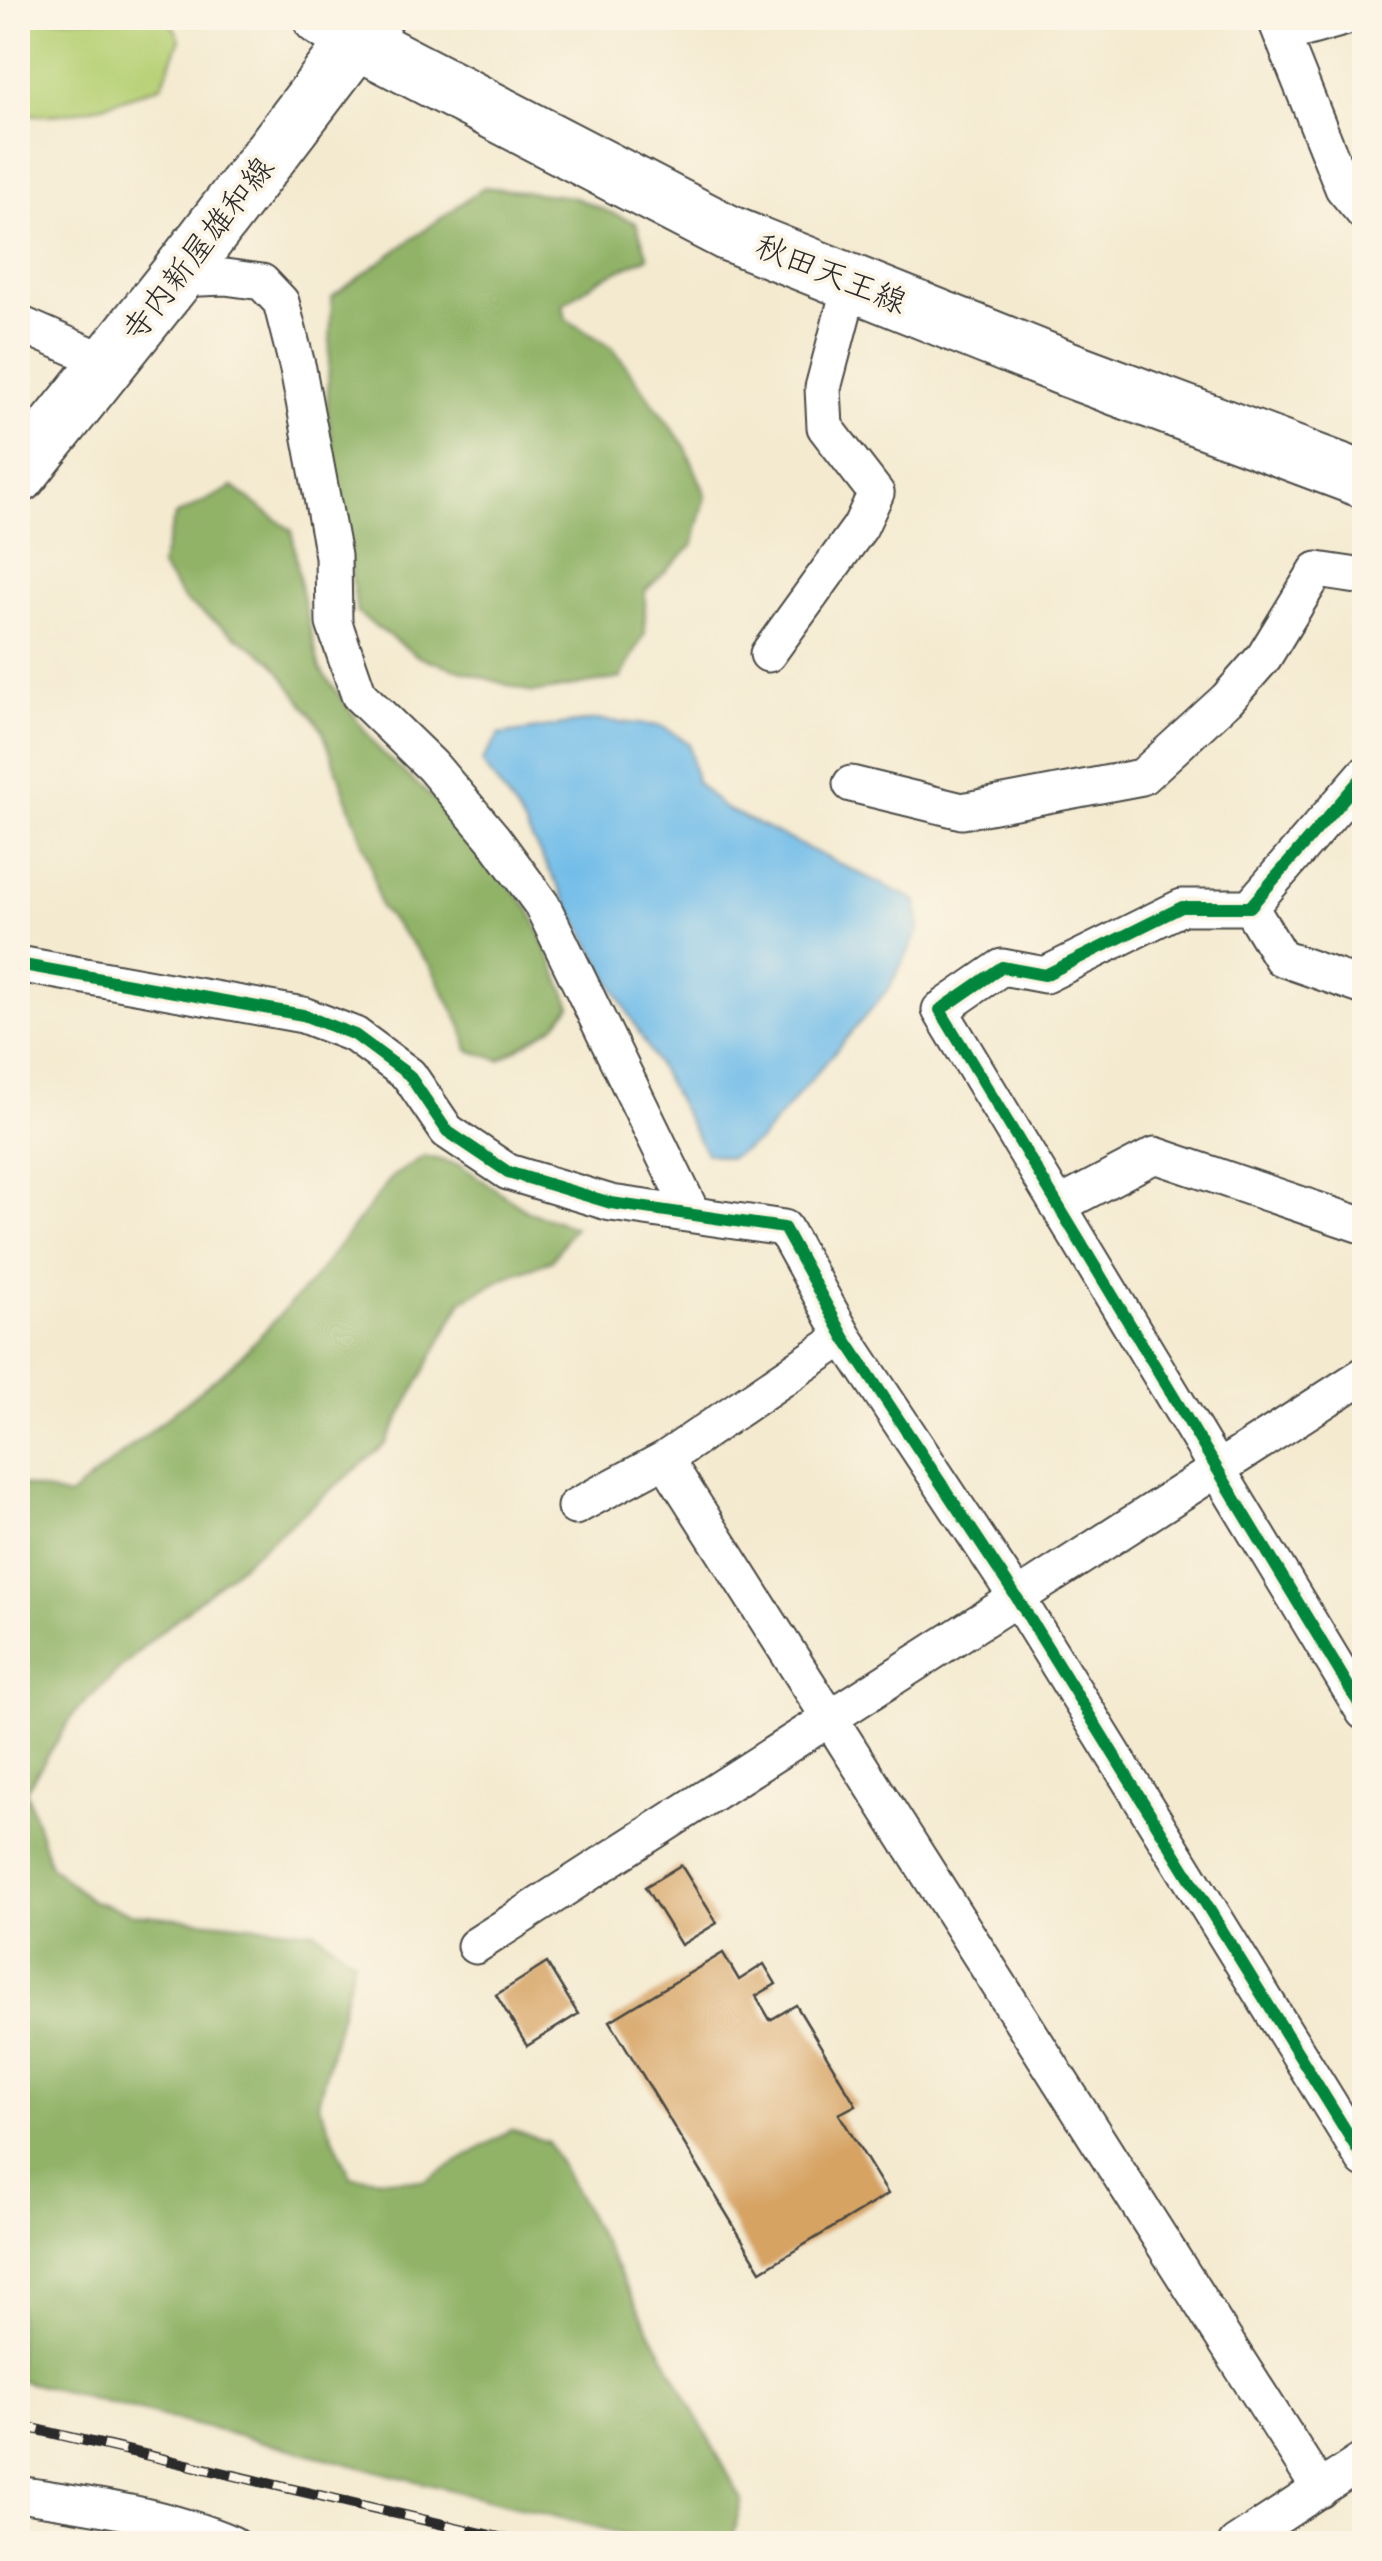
<svg xmlns="http://www.w3.org/2000/svg" width="1382" height="2561" font-family="'Comic Neue','Klee One',sans-serif">
<style>
.green{fill:#b7d177;stroke:#717e51;stroke-width:2.5}
.forest{fill:#91b368;stroke:#5e6f4a;stroke-width:2.5}
.water{fill:#70bce9;stroke:#4e748a;stroke-width:2.5}
.building{fill:#d6a364}
.lines{fill:none;stroke-linecap:round;stroke-linejoin:round}
.minor-casing{stroke:#494844;stroke-width:39}
.primary-casing{stroke:#494844;stroke-width:59}
.minor{stroke:#fff;stroke-width:35}
.primary{stroke:#fff;stroke-width:55}
.rail-casing{stroke:#2b2b2b;stroke-width:11}
.rail{stroke:#fcf5e5;stroke-width:8;stroke-dasharray:22;stroke-linecap:butt}
.cycleway-casing{stroke:#fcf5e5;stroke-width:19}
.cycleway{stroke:#00873e;stroke-width:12}
.labels{text-anchor:middle;dominant-baseline:central;stroke-width:8;stroke-linejoin:round;paint-order:stroke}
.street-label{font-size:32px;fill:#2b2b2b;stroke:#fcf5e5}
</style>
<rect width="100%" height="100%" fill="#fcf5e5"/>
<filter id="ink" filterUnits="userSpaceOnUse"><feTurbulence type="fractalNoise" baseFrequency=".01" numOctaves="2"/><feDisplacementMap in="SourceGraphic" scale="20" xChannelSelector="R" yChannelSelector="G"/><feConvolveMatrix kernelMatrix="1 2 1 2 8 2 1 2 1" color-interpolation-filters="sRGB"/></filter>
<filter id="wash" filterUnits="userSpaceOnUse"><feTurbulence type="fractalNoise" baseFrequency=".0048" numOctaves="4" result="noise"/><feDisplacementMap in="SourceGraphic" scale="40" xChannelSelector="R" yChannelSelector="G"/><feGaussianBlur stdDeviation="2.25" result="paint"/><feColorMatrix in="noise" values="0 0 0 0 0 0 0 0 0 0 0 0 0 0 0 0 0 1.4 0 .05"/><feComposite in="paint" operator="in"/></filter>
<g filter="url(#wash)">
<rect width="100%" height="100%" fill="#f4ead0"/>
<!-- green -->
<path class="green" d="M 18,18 L 169,18 L 180,39 L 162,85 C 117,101 65,122 18,113 Z"/>
<!-- forest -->
<path class="forest" d="M 484,187 L 573,197 L 636,223 L 648,257 L 600,279 L 563,304 L 566,319 L 613,348 L 685,446 L 706,495 L 693,545 L 645,591 L 645,633 L 621,678 L 533,693 L 419,657 L 357,613 L 327,410 L 332,297 Z
M 233,487 L 292,531 L 301,591 L 320,669 L 380,751 L 458,821 L 530,910 L 571,1006 L 555,1025 L 500,1060 L 468,1050 L 463,1029 L 430,965 L 380,907 L 370,862 L 322,729 L 272,661 L 185,601 L 160,566 L 175,516 Z
M 424,1156 L 460,1165 L 529,1212 L 574,1227 L 552,1260 L 504,1278 L 462,1301 L 386,1444 L 144,1646 L 76,1711 L 26,1790 L 50,1866 L 90,1900 L 134,1914 L 315,1931 L 354,1960 L 318,2103 L 351,2177 L 425,2181 L 511,2130 L 548,2142 L 742,2500 L 732,2538 L 707,2543 L 660,2543 L 18,2380 L 18,1484 L 69,1497 L 233,1364 L 311,1282 L 392,1177 Z"/>
<!-- water -->
<path class="water" d="M 596,720 L 661,726 L 689,743 L 696,782 L 722,807 L 917,901 L 919,931 L 889,988 L 758,1142 L 729,1158 L 706,1153 L 517,812 L 482,762 L 499,735 Z"/>
<g id="blocks">
<!-- building -->
<path class="building" d="M 681,1865 L 717,1923 L 681,1945 L 645,1887 Z
M 723,1953 L 739,1980 L 764,1964 L 776,1984 L 756,1996 L 770,2020 L 796,2005 L 856,2105 L 839,2114 L 888,2194 L 761,2271 L 610,2021 Z
M 547,1963 L 578,2014 L 527,2046 L 496,1995 Z"/>
</g>
</g>
<g filter="url(#ink)">
<use href="#blocks" fill-opacity="0" stroke="#494844" stroke-width="2.5"/>
<g class="lines">
<defs>
<path id="minor" d="M 1275,18 L 1343,188 L 1364,213
M 1283,35 L 1344,18
M 175,279 L 225,277 L 262,282 L 281,302 L 298,369 L 333,556 L 334,623 L 359,695 L 432,766 L 493,838 L 542,905 L 692,1213
M 18,323 L 109,363
M 768,654 L 860,527 L 876,493 L 825,427 L 823,388 L 851,282
M 1364,775 L 1250,907 L 1182,907 L 1045,975 L 1002,967 L 940,1010 L 1364,1712
M 851,784 L 962,811 L 1142,777 L 1227,699 L 1264,657 L 1317,570 L 1364,577
M 1250,907 L 1281,958 L 1364,987
M 18,964 L 303,1015 L 355,1035 L 409,1075 L 447,1131 L 508,1172 L 611,1203 L 784,1228 L 844,1337 L 1017,1598 L 1364,2160
M 1058,1206 L 1155,1155 L 1364,1226
M 844,1337 L 665,1459 L 1320,2490
M 575,1507 L 665,1459
M 475,1946 L 1364,1375
M 18,2494 C 90,2505 164,2515 232,2544
M 1236,2544 L 1364,2460"/>
<path id="primary" d="M 321,18 L 356,40 L 728,233 L 1070,370 L 1364,480
M 18,476 L 175,279 L 374,18"/>
</defs>
<!-- minor casing -->
<use href="#minor" class="minor-casing"/>
<!-- primary casing -->
<use href="#primary" class="primary-casing"/>
<!-- minor -->
<use href="#minor" class="minor"/>
<!-- primary -->
<use href="#primary" class="primary"/>
<defs>
<path id="rail" d="M 18,2425 L 527,2544"/>
</defs>
<!-- rail casing -->
<use href="#rail" class="rail-casing"/>
<!-- rail -->
<use href="#rail" class="rail"/>
<defs>
<path id="cycleway" d="M 1364,775 L 1250,907 L 1182,907 L 1045,975 L 1002,967 L 940,1010 L 1364,1712
M 18,964 L 303,1015 L 355,1035 L 409,1075 L 447,1131 L 508,1172 L 611,1203 L 784,1228 L 844,1337 L 1017,1598 L 1364,2160"/>
</defs>
<!-- cycleway casing -->
<use href="#cycleway" class="cycleway-casing"/>
<!-- cycleway -->
<use href="#cycleway" class="cycleway"/>
</g>
</g>
<g class="labels">
<!-- street labels -->
<g class="street-label">
<text transform="translate(198 249) rotate(-52)">寺内新屋雄和線</text>
<text transform="translate(831 274) rotate(22)">秋田天王線</text>
</g>
</g>
<!-- margin -->
<rect width="1382" height="2561" fill="none" stroke="#fcf5e5" stroke-width="60"/>
</svg>
